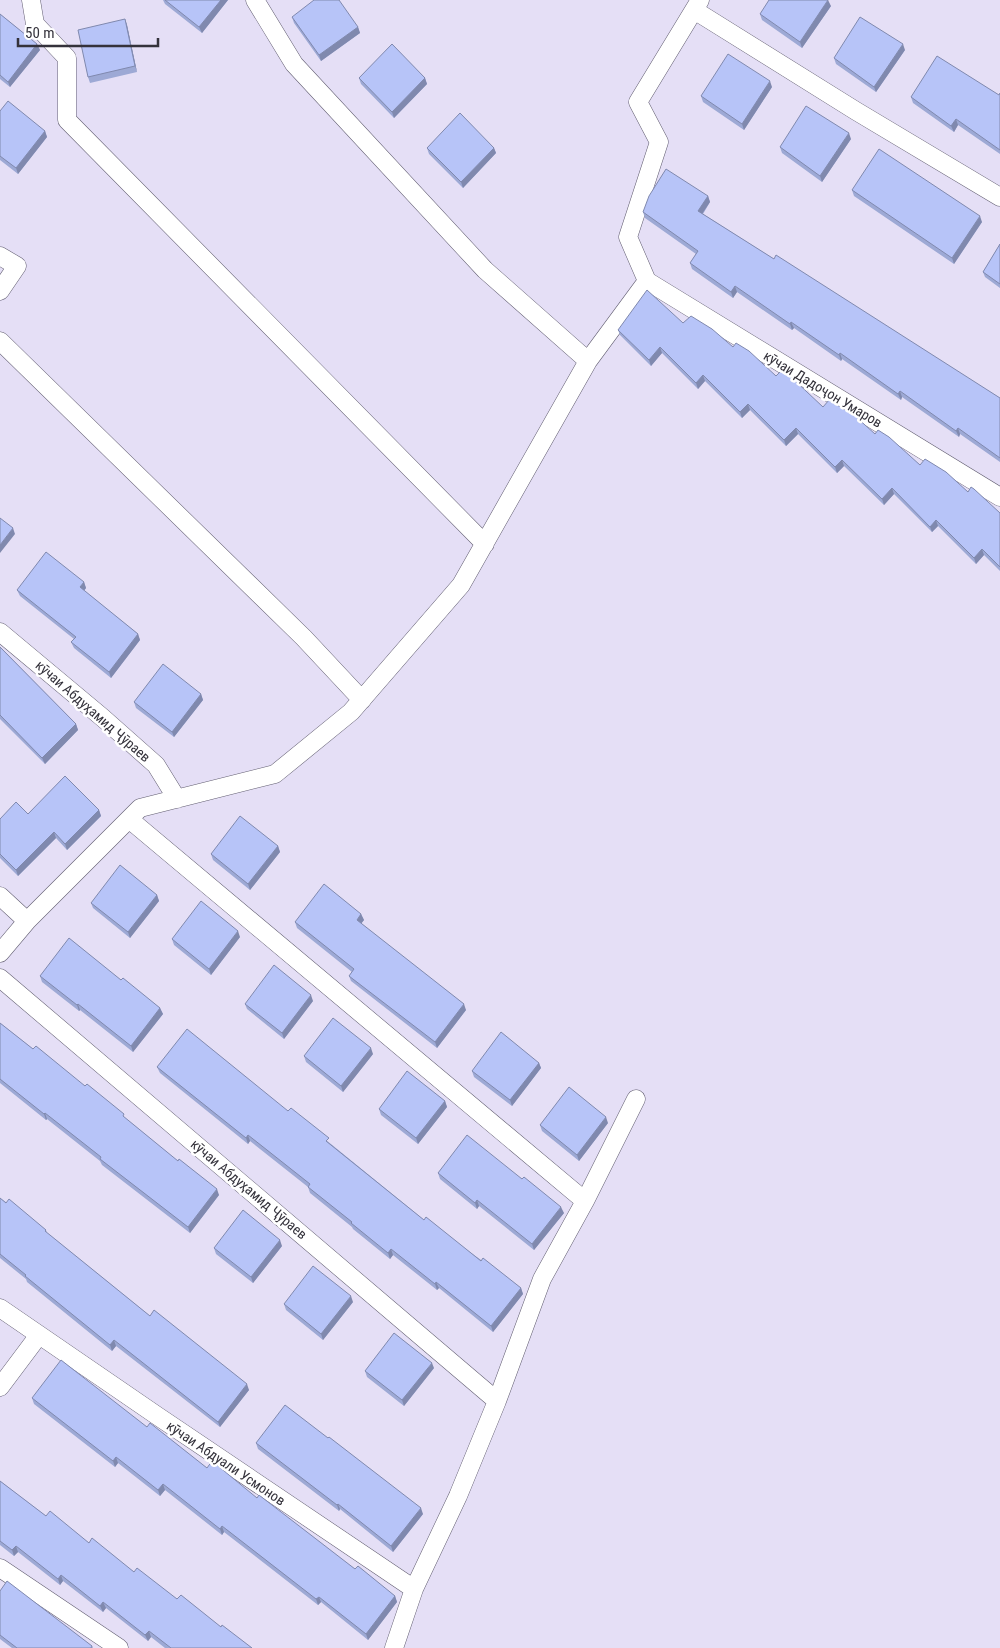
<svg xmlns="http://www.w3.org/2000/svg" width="1000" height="1648" font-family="'Roboto Condensed',sans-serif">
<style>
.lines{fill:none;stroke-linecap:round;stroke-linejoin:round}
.street-casing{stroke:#615d70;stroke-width:19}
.street{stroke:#fff;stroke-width:18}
.wall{fill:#9da9d5}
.shaded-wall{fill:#8089ae}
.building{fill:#b7c4f8;stroke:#8089ae}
.labels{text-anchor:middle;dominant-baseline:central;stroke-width:5;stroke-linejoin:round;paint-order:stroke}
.street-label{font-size:14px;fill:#34323b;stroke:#fff}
</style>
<rect width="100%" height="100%" fill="#e5dff6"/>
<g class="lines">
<defs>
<path id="street" d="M 31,0 L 35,24 L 67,58 L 67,120 L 485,544
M 255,0 L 294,64 L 485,270 L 588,361
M 694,10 L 856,111 L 1000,197
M 0,256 L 17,266 L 0,291
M 647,281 L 1000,497
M 647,281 L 628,237 L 659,142 L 638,102 L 700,0
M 0,341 L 304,638 L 362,700
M 0,632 L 103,718 L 156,765 L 177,799
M 129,819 L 585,1201
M 0,896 L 27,921
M 0,953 L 27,921 L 140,808 L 275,774 L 351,712 L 461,585 L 588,361 L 647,281
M 0,978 L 497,1401
M 0,1308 L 156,1415 L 414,1589
M 0,1387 L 39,1335
M 0,1568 L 119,1648
M 394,1648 L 414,1589 L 458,1496 L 497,1401 L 542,1279 L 585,1201 L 636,1099"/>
</defs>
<!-- street casing -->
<use href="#street" class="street-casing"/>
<!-- street -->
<use href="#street" class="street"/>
</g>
<!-- wall -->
<path class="wall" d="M 163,0 L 228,0 L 202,33 L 165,4 Z
M 831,6 L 802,48 L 762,20 L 760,14 Z
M 0,14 L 37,44 L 40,50 L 10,87 L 0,79 Z
M 292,17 L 358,27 L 360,33 L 321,61 L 294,23 Z
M 125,19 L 127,25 L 137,72 L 90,83 L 88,77 Z
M 905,50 L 876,92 L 836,64 L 834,58 Z
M 359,78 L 425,78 L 427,84 L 394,118 L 361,84 Z
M 772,87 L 744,130 L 703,102 L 701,96 Z
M 1000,93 L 1000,154 L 958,125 L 954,132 L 913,103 L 911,97 L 999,95 Z
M 0,111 L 45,131 L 47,137 L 18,174 L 0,160 Z
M 851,139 L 822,182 L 782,153 L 780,147 Z
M 427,148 L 494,148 L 496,153 L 463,188 L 429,154 Z
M 852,190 L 982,222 L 954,264 L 854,196 Z
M 708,196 L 710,202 L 703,214 L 774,259 L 1000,398 L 1000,462 L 960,434 L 959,437 L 902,397 L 901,400 L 842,359 L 841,361 L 794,328 L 792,330 L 737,292 L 733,298 L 692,269 L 690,263 L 696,254 L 645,218 L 643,212 Z
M 1000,244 L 1000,288 L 985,277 L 983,272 Z
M 683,323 L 733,347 L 823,407 L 875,434 L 920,465 L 968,492 L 1000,513 L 1000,571 L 984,555 L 976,564 L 938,526 L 932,532 L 894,494 L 884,505 L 844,466 L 837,473 L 798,434 L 786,446 L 750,410 L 742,418 L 705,381 L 698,389 L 662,353 L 651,366 L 620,335 L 618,330 Z
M 84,582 L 86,588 L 84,591 L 138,634 L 140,640 L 111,678 L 74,648 L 71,642 L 74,639 L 20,596 L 17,590 Z
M 0,647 L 76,724 L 78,730 L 45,764 L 0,719 Z
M 201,694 L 203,700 L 174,737 L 136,708 L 134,702 Z
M 99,810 L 101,816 L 67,850 L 56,838 L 18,876 L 0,858 L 0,819 L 28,814 Z
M 278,846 L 280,852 L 250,890 L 213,860 L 211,854 Z
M 157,895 L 159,901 L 130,938 L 93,908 L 91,903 Z
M 361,914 L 364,920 L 361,924 L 466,1010 L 437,1048 L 351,981 L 349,976 L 352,972 L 297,928 L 295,922 Z
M 240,937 L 211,975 L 174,945 L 172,939 Z
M 40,976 L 121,980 L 160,1008 L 163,1014 L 133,1052 L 80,1010 L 79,1011 L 42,982 Z
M 313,1001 L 284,1039 L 247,1009 L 245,1004 Z
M 0,1023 L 33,1049 L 125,1118 L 219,1195 L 190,1233 L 102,1165 L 100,1161 L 47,1119 L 46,1120 L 0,1083 Z
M 373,1054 L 343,1092 L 306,1062 L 304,1056 Z
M 539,1063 L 541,1068 L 512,1106 L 474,1077 L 472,1071 Z
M 157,1067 L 288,1111 L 331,1144 L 424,1220 L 521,1288 L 523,1294 L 493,1332 L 439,1288 L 437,1290 L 393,1255 L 390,1259 L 353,1229 L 352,1227 L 310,1193 L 308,1187 L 250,1141 L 248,1144 L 160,1073 Z
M 445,1101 L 447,1107 L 418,1144 L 381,1115 L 379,1109 Z
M 608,1123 L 579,1161 L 542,1131 L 540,1125 Z
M 438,1173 L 564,1213 L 534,1250 L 479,1206 L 477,1209 L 440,1179 Z
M 0,1198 L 46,1230 L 47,1233 L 150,1316 L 249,1390 L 220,1427 L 116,1346 L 112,1351 L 27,1282 L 26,1279 L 0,1258 Z
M 282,1246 L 253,1283 L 216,1254 L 214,1248 Z
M 353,1302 L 323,1340 L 286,1310 L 284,1304 Z
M 434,1368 L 404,1406 L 367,1377 L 365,1371 Z
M 32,1398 L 147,1427 L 207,1468 L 257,1498 L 355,1569 L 395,1596 L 397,1602 L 368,1640 L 321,1602 L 318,1605 L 224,1532 L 222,1535 L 165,1490 L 160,1496 L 118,1463 L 115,1467 L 34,1404 Z
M 256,1443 L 423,1514 L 393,1552 L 340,1509 L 339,1511 L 258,1449 Z
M 0,1481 L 46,1516 L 89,1543 L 221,1627 L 252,1648 L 165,1648 L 151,1637 L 148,1641 L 106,1608 L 103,1612 L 63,1581 L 60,1585 L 18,1552 L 14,1556 L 0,1545 Z
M 0,1591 L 92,1646 L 93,1648 L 12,1648 L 0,1639 Z"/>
<!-- shaded-wall -->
<path class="shaded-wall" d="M 221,0 L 228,0 L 202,33 L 199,27 Z
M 828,0 L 831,6 L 802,48 L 800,42 Z
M 125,19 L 127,25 L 137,72 L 135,66 Z
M 358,27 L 360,33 L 321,61 L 319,55 Z
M 37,44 L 40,50 L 10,87 L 8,82 Z
M 903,44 L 905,50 L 876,92 L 874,87 Z
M 425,78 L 427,84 L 394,118 L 392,112 Z
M 770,81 L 772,87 L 744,130 L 742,124 Z
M 956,119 L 958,125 L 954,132 L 951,126 Z
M 45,131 L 47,137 L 18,174 L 16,168 Z
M 849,133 L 851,139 L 822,182 L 820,176 Z
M 494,148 L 496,153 L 463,188 L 461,182 Z
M 708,196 L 710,202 L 700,217 L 698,211 Z
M 980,216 L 982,222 L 954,264 L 952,258 Z
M 735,286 L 737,292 L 733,298 L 731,292 Z
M 791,322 L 794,328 L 792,330 L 790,324 Z
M 660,347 L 662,353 L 651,366 L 649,360 Z
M 840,353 L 842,359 L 841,361 L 839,355 Z
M 703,375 L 705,381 L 698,389 L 696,383 Z
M 900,391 L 902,397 L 901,400 L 898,394 Z
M 748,404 L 750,410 L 742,418 L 740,412 Z
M 796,428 L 798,434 L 786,446 L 784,440 Z
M 958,428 L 960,434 L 959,437 L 956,431 Z
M 842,460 L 844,466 L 837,473 L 835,467 Z
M 892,488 L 894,494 L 884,505 L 882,499 Z
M 936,520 L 938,526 L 932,532 L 930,527 Z
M 13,528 L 15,534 L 0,553 L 0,545 Z
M 982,549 L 984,555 L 976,564 L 974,558 Z
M 84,582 L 86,588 L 82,593 L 80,587 Z
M 138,634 L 140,640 L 111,678 L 109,672 Z
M 201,694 L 203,700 L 174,737 L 172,732 Z
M 76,724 L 78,730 L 45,764 L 42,758 Z
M 99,810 L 101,816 L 67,850 L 65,844 Z
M 54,832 L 56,838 L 18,876 L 16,870 Z
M 278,846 L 280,852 L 250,890 L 248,884 Z
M 157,895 L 159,901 L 130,938 L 128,932 Z
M 361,914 L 364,920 L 359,926 L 357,920 Z
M 238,931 L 240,937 L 211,975 L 209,969 Z
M 311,995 L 313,1001 L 284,1039 L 282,1033 Z
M 78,1004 L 80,1010 L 79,1011 L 77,1005 Z
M 464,1004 L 466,1010 L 437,1048 L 435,1042 Z
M 160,1008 L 163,1014 L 133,1052 L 131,1046 Z
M 371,1048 L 373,1054 L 343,1092 L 341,1086 Z
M 539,1063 L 541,1068 L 512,1106 L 510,1100 Z
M 445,1101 L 447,1107 L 418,1144 L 416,1138 Z
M 45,1113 L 47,1119 L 46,1120 L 44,1114 Z
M 606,1117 L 608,1123 L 579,1161 L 577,1155 Z
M 248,1135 L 250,1141 L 248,1144 L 246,1138 Z
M 217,1189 L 219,1195 L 190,1233 L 188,1227 Z
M 477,1200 L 479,1206 L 477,1209 L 475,1203 Z
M 561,1207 L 564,1213 L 534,1250 L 532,1244 Z
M 280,1240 L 282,1246 L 253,1283 L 251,1277 Z
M 391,1249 L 393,1255 L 390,1259 L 388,1253 Z
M 436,1282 L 439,1288 L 437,1290 L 435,1284 Z
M 521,1288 L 523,1294 L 493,1332 L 491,1326 Z
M 351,1296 L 353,1302 L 323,1340 L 321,1334 Z
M 114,1340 L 116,1346 L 112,1351 L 110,1345 Z
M 432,1363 L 434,1368 L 404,1406 L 402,1400 Z
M 247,1384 L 249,1390 L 220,1427 L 218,1422 Z
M 116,1457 L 118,1463 L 115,1467 L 113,1461 Z
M 163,1484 L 165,1490 L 160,1496 L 158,1490 Z
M 338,1504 L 340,1509 L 339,1511 L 337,1505 Z
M 421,1508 L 423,1514 L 393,1552 L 391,1546 Z
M 222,1526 L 224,1532 L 222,1535 L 220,1529 Z
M 16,1546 L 18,1552 L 14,1556 L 12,1550 Z
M 61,1575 L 63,1581 L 60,1585 L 58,1579 Z
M 395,1596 L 397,1602 L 368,1640 L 366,1634 Z
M 319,1597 L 321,1602 L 318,1605 L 316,1599 Z
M 103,1602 L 106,1608 L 103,1612 L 100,1606 Z
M 149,1631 L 151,1637 L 148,1641 L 145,1635 Z"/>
<!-- building -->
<path class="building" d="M 165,0 L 221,0 L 199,27 Z
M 314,0 L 339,0 L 358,27 L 319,55 L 292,17 Z
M 769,0 L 828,0 L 800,42 L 760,14 Z
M 0,14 L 37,44 L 8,82 L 0,75 Z
M 860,17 L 903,44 L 874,87 L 834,58 Z
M 125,19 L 135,66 L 88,77 L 78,30 Z
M 392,44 L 425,78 L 392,112 L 359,78 Z
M 728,54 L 770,81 L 742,124 L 701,96 Z
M 937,56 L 999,95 L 1000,93 L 1000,150 L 956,119 L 951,126 L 911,97 Z
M 8,101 L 45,131 L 16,168 L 0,156 L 0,111 Z
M 806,106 L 849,133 L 820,176 L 780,147 Z
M 460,113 L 494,148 L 461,182 L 427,148 Z
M 879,149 L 980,216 L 952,258 L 852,190 Z
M 666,169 L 708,196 L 698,211 L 774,259 L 776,255 L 1000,398 L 1000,458 L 958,428 L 956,431 L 900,391 L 898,394 L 840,353 L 839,355 L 791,322 L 790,324 L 735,286 L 731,292 L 690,263 L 698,251 L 643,212 L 649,196 Z
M 1000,244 L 1000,284 L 983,272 Z
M 647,290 L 683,323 L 691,316 L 712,329 L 733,347 L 736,343 L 749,351 L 776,376 L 781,371 L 790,376 L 823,407 L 829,400 L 855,416 L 875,434 L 878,430 L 889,437 L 920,465 L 925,459 L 946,472 L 968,492 L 971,487 L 974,489 L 1000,513 L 1000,567 L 982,549 L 974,558 L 936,520 L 930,527 L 892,488 L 882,499 L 842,460 L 835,467 L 796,428 L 784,440 L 748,404 L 740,412 L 703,375 L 696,383 L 660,347 L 649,360 L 618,330 Z
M 0,518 L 13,528 L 0,545 Z
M 46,552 L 84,582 L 80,587 L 138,634 L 109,672 L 71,642 L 76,637 L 17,590 Z
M 0,647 L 76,724 L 42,758 L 0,715 Z
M 163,664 L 201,694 L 172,732 L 134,702 Z
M 65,776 L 99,810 L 65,844 L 54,832 L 16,870 L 0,854 L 0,819 L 16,802 L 28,814 Z
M 240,816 L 278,846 L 248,884 L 211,854 Z
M 120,865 L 157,895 L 128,932 L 91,903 Z
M 324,884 L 361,914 L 357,920 L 464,1004 L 435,1042 L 349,976 L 354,969 L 295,922 Z
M 201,901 L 238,931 L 209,969 L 172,939 Z
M 69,938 L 121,980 L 123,978 L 160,1008 L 131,1046 L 78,1004 L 77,1005 L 40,976 Z
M 274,965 L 311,995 L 282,1033 L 245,1004 Z
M 333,1018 L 371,1048 L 341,1086 L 304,1056 Z
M 0,1023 L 33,1049 L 36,1046 L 85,1086 L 87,1084 L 124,1114 L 123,1116 L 178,1161 L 179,1159 L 217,1189 L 188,1227 L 100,1159 L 101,1157 L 45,1113 L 44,1114 L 0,1079 Z
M 187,1029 L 288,1111 L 291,1108 L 329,1138 L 326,1141 L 424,1220 L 426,1217 L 481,1261 L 483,1258 L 521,1288 L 491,1326 L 436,1282 L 435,1284 L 391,1249 L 388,1253 L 351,1223 L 352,1222 L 308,1187 L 310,1184 L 248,1135 L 246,1138 L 157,1067 Z
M 501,1032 L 539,1063 L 510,1100 L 472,1071 Z
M 407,1071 L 445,1101 L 416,1138 L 379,1109 Z
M 569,1087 L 606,1117 L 577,1155 L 540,1125 Z
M 467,1135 L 522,1179 L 524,1177 L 561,1207 L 532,1244 L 477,1200 L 475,1203 L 438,1173 Z
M 0,1198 L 6,1203 L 9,1199 L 46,1230 L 45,1231 L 150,1316 L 154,1310 L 247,1384 L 218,1422 L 114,1340 L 110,1345 L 25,1276 L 26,1275 L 0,1254 Z
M 243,1210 L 280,1240 L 251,1277 L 214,1248 Z
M 313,1266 L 351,1296 L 321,1334 L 284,1304 Z
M 394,1333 L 432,1363 L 402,1400 L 365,1371 Z
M 61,1360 L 147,1427 L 150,1423 L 207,1468 L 212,1461 L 257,1498 L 259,1495 L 355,1569 L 358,1566 L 395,1596 L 366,1634 L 319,1597 L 316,1599 L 222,1526 L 220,1529 L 163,1484 L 158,1490 L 116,1457 L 113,1461 L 32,1398 Z
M 285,1405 L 328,1438 L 329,1437 L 421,1508 L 391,1546 L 338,1504 L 337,1505 L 256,1443 Z
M 0,1481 L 46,1516 L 50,1511 L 89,1543 L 92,1538 L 134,1572 L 137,1568 L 177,1599 L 181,1595 L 221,1627 L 222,1625 L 252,1648 L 171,1648 L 149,1631 L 145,1635 L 103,1602 L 100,1606 L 61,1575 L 58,1579 L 16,1546 L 12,1550 L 0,1541 Z
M 7,1581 L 92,1646 L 91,1648 L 17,1648 L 0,1635 L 0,1591 Z"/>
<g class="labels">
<!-- street labels -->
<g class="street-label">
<text transform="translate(823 389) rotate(31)">кӯчаи Дадоҷон Умаров</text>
<text transform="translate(93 711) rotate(41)">кӯчаи Абдуҳамид Ҷӯраев</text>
<text transform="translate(249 1189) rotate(40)">кӯчаи Абдуҳамид Ҷӯраев</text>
<text transform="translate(226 1463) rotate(34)">кӯчаи Абдуали Усмонов</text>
</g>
</g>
<!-- scale -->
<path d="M18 38v8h140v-8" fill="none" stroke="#34323b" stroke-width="2.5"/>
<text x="25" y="38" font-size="15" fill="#34323b" stroke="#ffffff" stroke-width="4" paint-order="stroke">50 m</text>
</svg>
